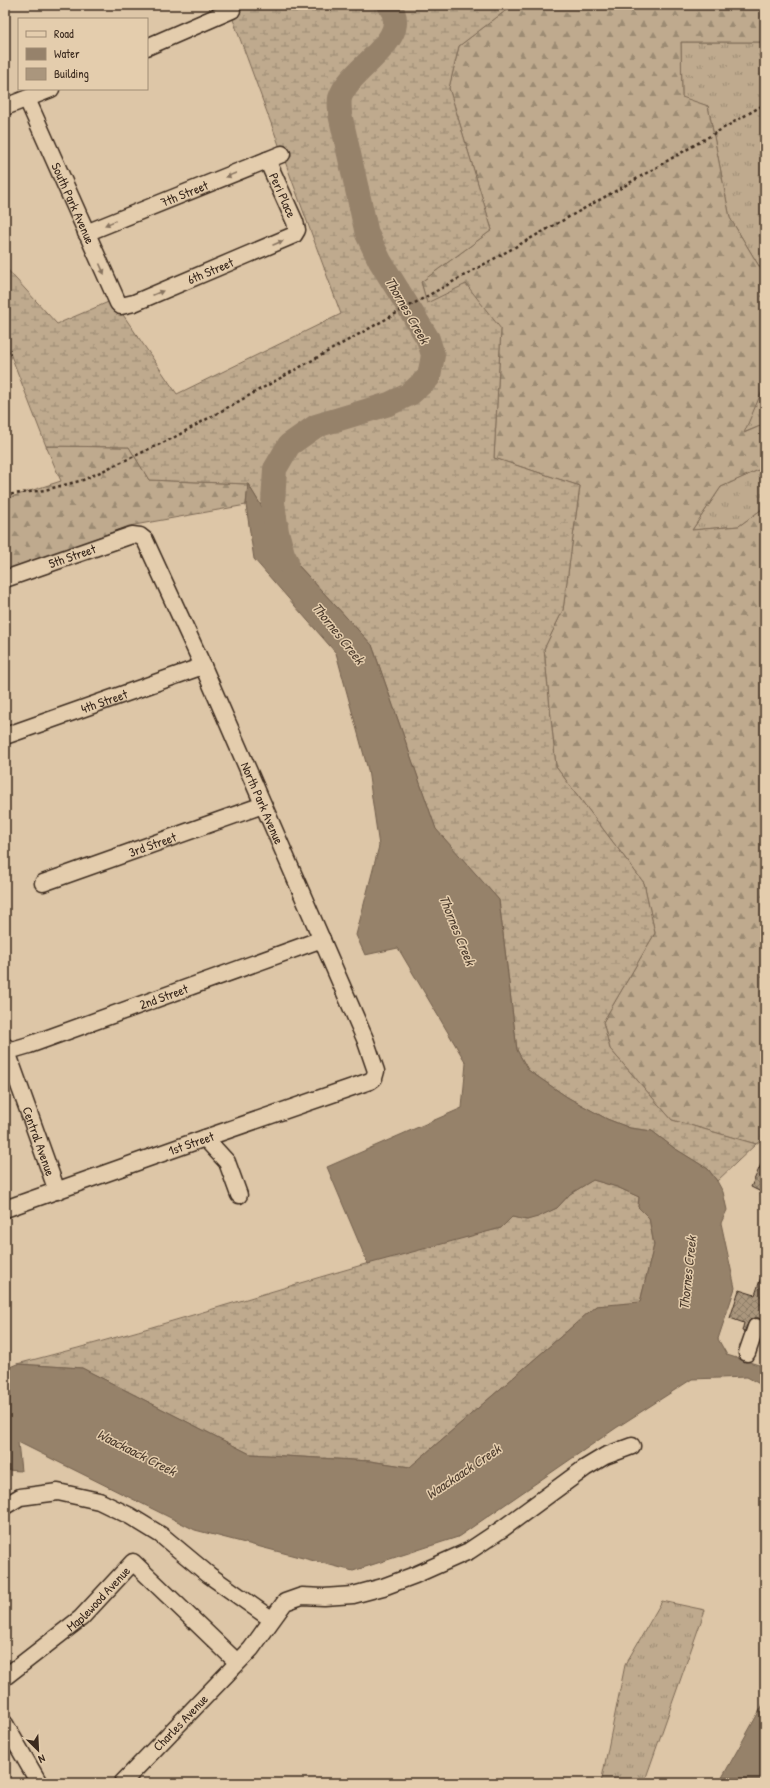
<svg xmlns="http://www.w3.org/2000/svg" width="770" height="1788" font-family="'Patrick Hand',sans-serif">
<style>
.grass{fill:url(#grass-tufts);stroke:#7d6a56}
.forest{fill:url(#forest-firs);stroke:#7d6a56}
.wetland{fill:url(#wetland-marsh);stroke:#7d6a56}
.water{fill:#96826b;stroke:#725f4c}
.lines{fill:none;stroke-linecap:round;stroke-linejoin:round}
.river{stroke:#96826b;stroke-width:24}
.building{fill:url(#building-cross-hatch);stroke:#3b2a1e}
.minor-casing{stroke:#3b2a1e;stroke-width:19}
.path{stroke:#3b2a1e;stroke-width:2.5;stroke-dasharray:3 3;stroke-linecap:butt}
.minor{stroke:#e4cdad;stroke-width:16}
.oneway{fill:#87735e}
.labels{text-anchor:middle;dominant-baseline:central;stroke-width:3;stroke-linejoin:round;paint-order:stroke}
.street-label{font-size:13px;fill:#3b2a1e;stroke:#e4cdad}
.water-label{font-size:14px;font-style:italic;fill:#4d3c2d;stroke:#e4cdad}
</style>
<defs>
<pattern id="grass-tufts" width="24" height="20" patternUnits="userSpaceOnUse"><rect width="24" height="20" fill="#bfaa8e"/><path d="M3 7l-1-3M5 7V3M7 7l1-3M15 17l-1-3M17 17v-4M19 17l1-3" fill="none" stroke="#9c8b73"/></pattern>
<pattern id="forest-firs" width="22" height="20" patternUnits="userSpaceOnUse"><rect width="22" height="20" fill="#bfaa8e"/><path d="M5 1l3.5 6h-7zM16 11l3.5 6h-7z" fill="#9c8b73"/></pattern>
<pattern id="wetland-marsh" width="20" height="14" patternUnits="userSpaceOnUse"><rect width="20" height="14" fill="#bfaa8e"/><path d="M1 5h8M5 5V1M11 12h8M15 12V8" fill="none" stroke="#9c8b73"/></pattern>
<pattern id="building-cross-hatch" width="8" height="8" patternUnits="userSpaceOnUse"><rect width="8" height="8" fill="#aa967d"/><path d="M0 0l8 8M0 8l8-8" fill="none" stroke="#8c7b66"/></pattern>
</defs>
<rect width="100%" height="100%" fill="#ddc6a7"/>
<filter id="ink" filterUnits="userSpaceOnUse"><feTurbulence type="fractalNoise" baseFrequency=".025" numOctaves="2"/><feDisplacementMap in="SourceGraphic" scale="8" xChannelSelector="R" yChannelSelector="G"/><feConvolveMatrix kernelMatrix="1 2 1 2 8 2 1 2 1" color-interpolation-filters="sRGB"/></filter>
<g filter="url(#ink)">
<!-- grass -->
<path class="grass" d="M 765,39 L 765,276 L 730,218 L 708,106 L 682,98 L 681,42 L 761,42 Z
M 765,384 L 765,424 L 743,433 Z
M 765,467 L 765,507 L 739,526 L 692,530 L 721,487 Z
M 662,1601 L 705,1610 L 644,1783 L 601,1783 L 625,1665 Z"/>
<!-- forest -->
<path class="forest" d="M 513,5 L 765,5 L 765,39 L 761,42 L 681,42 L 682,97 L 708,106 L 730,218 L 765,276 L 765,384 L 744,433 L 765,424 L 765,467 L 721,487 L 692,530 L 739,526 L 765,507 L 765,1137 L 756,1144 L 672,1120 L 610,1049 L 603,1022 L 655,933 L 644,883 L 556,767 L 544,649 L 563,610 L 580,486 L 494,458 L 501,329 L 427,304 L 421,282 L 492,230 L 449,88 L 459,46 Z
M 46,446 L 129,447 L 149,480 L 248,484 L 246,505 L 129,526 L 5,572 L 5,499 L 61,481 Z"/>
<!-- wetland -->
<path class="wetland" d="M 207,5 L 513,5 L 459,46 L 449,88 L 492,230 L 421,282 L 427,303 L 466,284 L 501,329 L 494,458 L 580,486 L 563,610 L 544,649 L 556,767 L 644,883 L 655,933 L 603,1022 L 610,1049 L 672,1120 L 756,1144 L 717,1181 L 708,1169 L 674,1148 L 652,1131 L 630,1128 L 607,1119 L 567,1097 L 528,1070 L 517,1050 L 499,900 L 436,830 L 372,645 L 296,563 L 248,484 L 149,480 L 129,447 L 46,446 L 5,340 L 5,267 L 57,324 L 113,300 L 177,394 L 341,314 L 228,6 L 212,12 Z
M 593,1180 L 617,1187 L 639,1197 L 638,1207 L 649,1218 L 654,1245 L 640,1303 L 596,1306 L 410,1467 L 370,1461 L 250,1454 L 82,1368 L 17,1364 C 180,1323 338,1267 501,1228 L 512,1217 L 527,1220 L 557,1208 L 570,1194 Z"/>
<!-- water -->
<path class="water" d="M 248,484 L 296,563 L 372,645 L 436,829 L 499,900 L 517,1050 L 528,1070 L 567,1097 L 607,1119 L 630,1128 L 652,1131 L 674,1148 L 708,1169 L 717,1181 L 723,1192 L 727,1210 L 721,1223 L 735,1288 L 718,1339 L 727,1355 L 762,1366 L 765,1364 L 765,1387 L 747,1377 L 692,1379 L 616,1428 L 458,1537 L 353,1571 L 195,1530 L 18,1442 L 21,1471 L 5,1470 L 5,1369 L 17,1364 L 82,1368 L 250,1454 L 370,1461 L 410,1467 L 596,1306 L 640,1302 L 654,1245 L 649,1218 L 638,1207 L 639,1197 L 617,1187 L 593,1180 L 570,1194 L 557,1208 L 538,1217 L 527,1220 L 512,1217 L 501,1228 L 368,1264 L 327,1167 L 462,1108 L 466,1063 L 398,948 L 365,955 L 356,935 L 379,846 L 368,770 L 336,653 L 254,559 L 246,505 Z
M 765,1701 L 765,1783 L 719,1783 Z"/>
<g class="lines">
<!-- river -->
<path class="river" d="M 287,562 L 283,554 L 277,532 L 273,503 L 275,469 L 289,445 L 316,426 L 389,404 L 410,394 L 429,377 L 433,355 L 428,339 L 380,261 L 367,234 L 340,114 C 340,109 339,103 340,98 C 349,67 415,40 389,5"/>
</g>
<!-- building -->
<path class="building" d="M 765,1155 L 765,1194 L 751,1187 Z
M 763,1271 L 765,1271 L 765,1324 L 759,1318 L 754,1318 L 750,1320 L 744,1332 L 742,1331 L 744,1323 L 730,1318 L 739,1290 L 755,1295 Z"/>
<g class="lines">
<defs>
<g id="minor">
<path d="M 147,47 L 232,10"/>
<path id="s1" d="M 27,99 L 118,303 L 121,306 L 134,303 L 294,235 L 297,230 L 295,222 L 267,160"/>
<path d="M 5,107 L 51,89"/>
<path id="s2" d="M 86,233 L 282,154"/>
<path id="s3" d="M 5,579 L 132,535 L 140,536 L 145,540 L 203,666 L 365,1039 L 376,1071 L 374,1078 L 370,1081 L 205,1138 L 5,1209"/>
<path id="s4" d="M 5,736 L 203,666"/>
<path id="s5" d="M 43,883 L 263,805"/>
<path id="s6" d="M 5,1046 L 57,1191"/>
<path id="s7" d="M 5,1052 L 29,1045 L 322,939"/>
<path d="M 205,1138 L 227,1162 L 239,1195"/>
<path d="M 747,1353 L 756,1327"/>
<path d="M 5,1506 L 20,1497 L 58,1492 L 99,1501 L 130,1516 L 161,1535 L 209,1575 L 271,1619"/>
<path id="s8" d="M 5,1677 L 81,1618 L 133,1562 L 237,1662"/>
<path d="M 5,1724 L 39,1783"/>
<path id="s9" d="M 122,1783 L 251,1649 L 285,1602 L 302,1596 L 324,1597 L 353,1595 L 383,1587 L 415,1575 L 469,1551 L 502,1529 L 585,1468 L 605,1456 L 632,1446"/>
</g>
</defs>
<!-- minor casing -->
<use href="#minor" class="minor-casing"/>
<!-- path -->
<path class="path" d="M 5,495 L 45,490 L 83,480 L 173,438 L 619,189 L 765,104"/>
<!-- minor -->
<use href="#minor" class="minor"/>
</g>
<!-- one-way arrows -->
<defs><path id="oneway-solid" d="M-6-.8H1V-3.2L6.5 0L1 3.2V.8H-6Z"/></defs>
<g class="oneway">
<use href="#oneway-solid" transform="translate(231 175) rotate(158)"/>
<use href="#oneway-solid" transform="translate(110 223) rotate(158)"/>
<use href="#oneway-solid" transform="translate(278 243) rotate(-23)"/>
<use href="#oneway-solid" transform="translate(102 269) rotate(66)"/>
<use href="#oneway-solid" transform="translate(158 293) rotate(-23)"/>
</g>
</g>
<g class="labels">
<!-- street labels -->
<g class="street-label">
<text stroke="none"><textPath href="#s2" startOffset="106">7th Street</textPath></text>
<text transform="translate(283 195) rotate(66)">Peri Place</text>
<text stroke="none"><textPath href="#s1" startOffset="114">South Park Avenue</textPath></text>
<text stroke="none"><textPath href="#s1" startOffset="324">6th Street</textPath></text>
<text stroke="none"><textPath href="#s3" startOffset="71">5th Street</textPath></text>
<text stroke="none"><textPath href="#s4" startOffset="105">4th Street</textPath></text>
<text stroke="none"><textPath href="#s3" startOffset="437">North Park Avenue</textPath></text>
<text stroke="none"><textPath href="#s5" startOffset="116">3rd Street</textPath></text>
<text stroke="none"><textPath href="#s7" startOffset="168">2nd Street</textPath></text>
<text stroke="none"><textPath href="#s6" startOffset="101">Central Avenue</textPath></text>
<text transform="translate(191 1143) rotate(-19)">1st Street</text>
<text stroke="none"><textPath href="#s8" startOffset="122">Maplewood Avenue</textPath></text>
<text stroke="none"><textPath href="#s9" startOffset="84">Charles Avenue</textPath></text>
</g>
<!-- water labels -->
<g class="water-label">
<text transform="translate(408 310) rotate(60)">Thornes Creek</text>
<text transform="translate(339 633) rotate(51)">Thornes Creek</text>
<text transform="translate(458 930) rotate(68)">Thornes Creek</text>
<text transform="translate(687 1273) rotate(-84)">Thornes Creek</text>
<text transform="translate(137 1452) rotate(27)">Waackaack Creek</text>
<text transform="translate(463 1471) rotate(-34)">Waackaack Creek</text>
</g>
</g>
<!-- margin -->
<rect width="770" height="1788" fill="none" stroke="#e4cdad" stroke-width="20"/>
<rect x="10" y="10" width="750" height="1768" fill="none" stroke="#3b2a1e" stroke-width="1.5" filter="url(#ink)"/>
<!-- legend -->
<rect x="18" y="18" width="130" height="72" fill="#e4cdad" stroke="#a08c74"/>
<rect x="26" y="31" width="20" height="6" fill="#e4cdad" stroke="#a08c74"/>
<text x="54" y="38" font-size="12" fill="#3b2a1e">Road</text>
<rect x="26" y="48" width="20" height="12" fill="#96826b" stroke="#a08c74"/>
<text x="54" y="58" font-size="12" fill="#3b2a1e">Water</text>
<rect x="26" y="68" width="20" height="12" fill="#aa967d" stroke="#a08c74"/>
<text x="54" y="78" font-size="12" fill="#3b2a1e">Building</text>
<!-- north arrow -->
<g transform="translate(38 1750) rotate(156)" stroke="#e4cdad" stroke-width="3" paint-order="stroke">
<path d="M0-3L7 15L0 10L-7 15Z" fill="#3b2a1e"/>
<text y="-6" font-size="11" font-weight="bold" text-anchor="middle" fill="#3b2a1e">N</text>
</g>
</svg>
